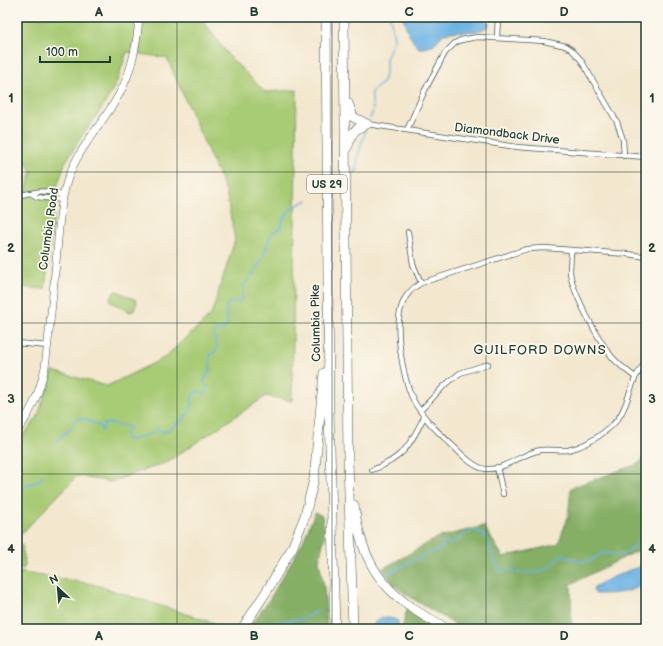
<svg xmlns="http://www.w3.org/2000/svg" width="663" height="646" font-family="'Balsamiq Sans',sans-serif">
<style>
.green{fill:#a8cb74;stroke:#648454}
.forest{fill:#86af66;stroke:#52764d}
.water{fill:#6cb3e3;stroke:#46788c}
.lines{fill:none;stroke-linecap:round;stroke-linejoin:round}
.stream{stroke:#6cb3e3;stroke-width:1.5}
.street-casing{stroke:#3f564b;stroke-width:6}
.secondary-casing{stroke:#3f564b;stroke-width:8}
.highway-casing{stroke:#3f564b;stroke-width:10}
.street{stroke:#fff;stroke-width:4.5}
.secondary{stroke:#fff;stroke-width:7}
.highway{stroke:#fff;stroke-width:9}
.grid{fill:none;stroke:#1f3d34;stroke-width:1;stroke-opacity:0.55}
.labels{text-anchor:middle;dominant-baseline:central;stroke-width:3.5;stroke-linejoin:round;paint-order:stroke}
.shield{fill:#fbf7ec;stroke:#61756b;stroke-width:1}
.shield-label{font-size:11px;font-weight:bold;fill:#1f3d34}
.street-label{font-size:12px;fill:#1f3d34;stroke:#fbf7ec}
.neighbourhood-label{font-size:13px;letter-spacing:1px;fill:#1f3d34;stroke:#fbf7ec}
.neatline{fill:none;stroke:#1f3d34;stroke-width:1.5}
.grid-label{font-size:13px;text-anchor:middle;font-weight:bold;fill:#1f3d34}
</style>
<rect width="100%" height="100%" fill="#fbf7ec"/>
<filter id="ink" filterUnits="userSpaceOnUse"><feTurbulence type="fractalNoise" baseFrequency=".025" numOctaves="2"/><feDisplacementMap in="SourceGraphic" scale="8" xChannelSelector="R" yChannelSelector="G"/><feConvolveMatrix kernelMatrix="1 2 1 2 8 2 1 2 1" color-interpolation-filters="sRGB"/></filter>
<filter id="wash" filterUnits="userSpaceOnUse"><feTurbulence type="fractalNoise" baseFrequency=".012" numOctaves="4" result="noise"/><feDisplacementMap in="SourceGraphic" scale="16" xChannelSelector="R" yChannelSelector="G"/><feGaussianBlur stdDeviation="0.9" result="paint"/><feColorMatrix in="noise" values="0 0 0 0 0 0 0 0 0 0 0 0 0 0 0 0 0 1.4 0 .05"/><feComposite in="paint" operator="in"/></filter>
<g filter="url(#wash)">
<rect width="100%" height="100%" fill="#f3e7ce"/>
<!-- green -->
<path class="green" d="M 17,17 L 200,17 L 229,56 L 265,92 L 297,90 L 292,401 L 266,396 L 167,462 L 111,482 L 77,476 L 17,538 L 17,443 L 37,418 L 53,371 L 107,386 L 164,358 L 211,315 L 235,240 L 226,192 L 167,58 L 127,52 L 116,84 L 104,105 L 82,136 L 65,163 L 57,187 L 45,289 L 17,287 L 17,229 L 23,227 L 20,210 L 32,171 L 17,153 Z
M 117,291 L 136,300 L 137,303 L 133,311 L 130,312 L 111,302 L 110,300 L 114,292 Z
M 17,544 L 22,545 L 25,566 L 23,569 L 17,569 Z
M 17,572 L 93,584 L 214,623 L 209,629 L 17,629 Z"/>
<!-- forest -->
<path class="forest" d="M 646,450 L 646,550 L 643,548 L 571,584 L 572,629 L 460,629 C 439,612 413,602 393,584 C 389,579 386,574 382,569 L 437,538 L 484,526 L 503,557 L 558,544 L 568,517 L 571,488 L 640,463 Z
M 315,512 L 322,516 L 325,535 L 319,561 L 324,586 L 327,629 L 248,629 L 269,600 L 303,542 Z
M 407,609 L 439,629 L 402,629 Z"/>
<!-- water -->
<path class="water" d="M 403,17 L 481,17 L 490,24 C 484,34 461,31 451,32 C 439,33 439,42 431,46 C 427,48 423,48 419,48 C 410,40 406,28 403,17 Z
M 643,566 L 646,566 L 646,583 C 631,593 614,594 596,594 L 593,591 L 594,587 C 609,579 626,570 643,566 Z
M 382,617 L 394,619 L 398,621 L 398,627 L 396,629 L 372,629 L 375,622 Z"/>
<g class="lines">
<!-- stream -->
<path class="stream" d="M 370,118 C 376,110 370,100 372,91 L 382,84 L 386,72 L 386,59 L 393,42 L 394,37 L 390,17
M 355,173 L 357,170 L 357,159 L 365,132
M 55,444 L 63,434 L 68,432 L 72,427 L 75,420 L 78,418 L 87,420 L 101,427 L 101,430 L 103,430 L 104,424 L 109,423 L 129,427 L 129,430 L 125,434 L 126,439 L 130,440 L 151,434 L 154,432 L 157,427 L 162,433 C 172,428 184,421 190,411 C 194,404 188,395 198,391 L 204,394 L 207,392 L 208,389 L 204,382 C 205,377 209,375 210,370 C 212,364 208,360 211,354 L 216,351 L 217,347 L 214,335 L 215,331 L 223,330 L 227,326 L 226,306 L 229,303 L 239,302 L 242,299 L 244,286 L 258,267 L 265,252 L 271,234 L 280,228 L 284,218 L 291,209 L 299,204 L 308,200
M 17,511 L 20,508 L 22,488 L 40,480 L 43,475
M 388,574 L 425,554 L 442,549 L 443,542 C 446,542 449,544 452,543 C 459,540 464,533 471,531 C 492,528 489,557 498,565 L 498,568 L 500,572 C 508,569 508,570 515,572 C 530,574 543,574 554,563 C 556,560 557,558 560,555 L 562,555 C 571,558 583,565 592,560 C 596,558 598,554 603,553 C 608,552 613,555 618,555 C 632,556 638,540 646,531
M 264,623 L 302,619 L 319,611
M 229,629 L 230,629"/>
</g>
</g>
<g filter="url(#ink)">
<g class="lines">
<defs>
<path id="street" d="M 497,37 L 498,17
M 367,124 L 517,147 L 646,157
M 407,130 L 425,90 L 445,53 L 455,43 L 461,40 L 477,37 L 544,41 L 566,46 L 572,50 L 581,60 L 617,122 L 623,140 L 624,156
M 32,194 L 37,197 L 63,200
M 17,196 C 37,191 44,189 64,196
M 408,232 L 413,264 L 421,283
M 571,250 C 571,257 570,265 570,272 C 572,292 599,341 612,357 C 619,365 627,371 635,377
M 646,257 L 628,254 L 545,248 L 527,249 L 421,283 C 412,288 405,296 402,305 C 393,328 404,385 416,405 C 426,421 439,433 453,446 C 461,454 470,464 481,468 C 501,474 521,453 541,450 C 550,449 559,451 568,450 C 583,447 596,439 608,429 C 632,410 626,383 646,362
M 17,343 L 48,346
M 420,411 L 444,386 L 460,373 L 488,364
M 497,467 L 503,494
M 372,470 C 404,458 410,445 424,417"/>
<path id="secondary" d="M 17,431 C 32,412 40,391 45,367 C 50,329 53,291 57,252 C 59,228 60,204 67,181 C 77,151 98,129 114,103 C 131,77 137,48 139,17"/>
<path id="highway" d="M 326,17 L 329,411 L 335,629
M 344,17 L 348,460 L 353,629
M 348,103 L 353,117 L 367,124
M 348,146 C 352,132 354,129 367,124
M 354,505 C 360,550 374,582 412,608 C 423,616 436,622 447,629
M 242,629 L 268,589 L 292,548 L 305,516 L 314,479 L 324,373"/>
</defs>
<!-- street casing -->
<use href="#street" class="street-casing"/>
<!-- secondary casing -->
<use href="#secondary" class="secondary-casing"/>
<!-- highway casing -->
<use href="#highway" class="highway-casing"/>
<!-- street -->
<use href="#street" class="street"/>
<!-- secondary -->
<use href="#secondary" class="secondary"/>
<!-- highway -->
<use href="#highway" class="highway"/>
</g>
</g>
<!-- grid -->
<path class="grid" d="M 177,17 L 177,629M 332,17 L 332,629M 486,17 L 486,629M 17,172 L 646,172M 17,323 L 646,323M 17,474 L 646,474"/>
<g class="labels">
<!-- shield labels -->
<rect class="shield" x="307" y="175" width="40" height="18" rx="3"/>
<g class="shield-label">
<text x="327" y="184">US 29</text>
</g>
<!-- street labels -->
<g class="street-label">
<text transform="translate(507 134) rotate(7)">Diamondback Drive</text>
<text transform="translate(49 229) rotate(-82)">Columbia Road</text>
<text transform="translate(316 323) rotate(-91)">Columbia Pike</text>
</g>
<!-- neighbourhood labels -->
<g class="neighbourhood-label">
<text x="540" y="350">GUILFORD DOWNS</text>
</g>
</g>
<!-- margin -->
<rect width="663" height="646" fill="none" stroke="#fbf7ec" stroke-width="44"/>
<!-- north arrow -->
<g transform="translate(58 588) rotate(334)" stroke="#fbf7ec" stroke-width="3" paint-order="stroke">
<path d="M0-3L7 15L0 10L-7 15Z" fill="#1f3d34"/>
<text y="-6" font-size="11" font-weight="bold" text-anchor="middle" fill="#1f3d34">N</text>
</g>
<!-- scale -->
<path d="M40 56v6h70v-6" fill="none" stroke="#1f3d34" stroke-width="2"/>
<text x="46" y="56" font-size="12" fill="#1f3d34" stroke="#fbf7ec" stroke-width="3" paint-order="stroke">100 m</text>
<rect x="22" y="22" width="619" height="602" class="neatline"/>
<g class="grid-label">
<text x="99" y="16">A</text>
<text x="254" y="16">B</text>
<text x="409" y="16">C</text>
<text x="564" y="16">D</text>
<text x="11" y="102">1</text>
<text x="652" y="102">1</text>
<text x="11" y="252">2</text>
<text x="652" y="252">2</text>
<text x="11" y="403">3</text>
<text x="652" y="403">3</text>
<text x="11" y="553">4</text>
<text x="652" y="553">4</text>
<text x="99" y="640">A</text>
<text x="254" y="640">B</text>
<text x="409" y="640">C</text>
<text x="564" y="640">D</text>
</g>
</svg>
